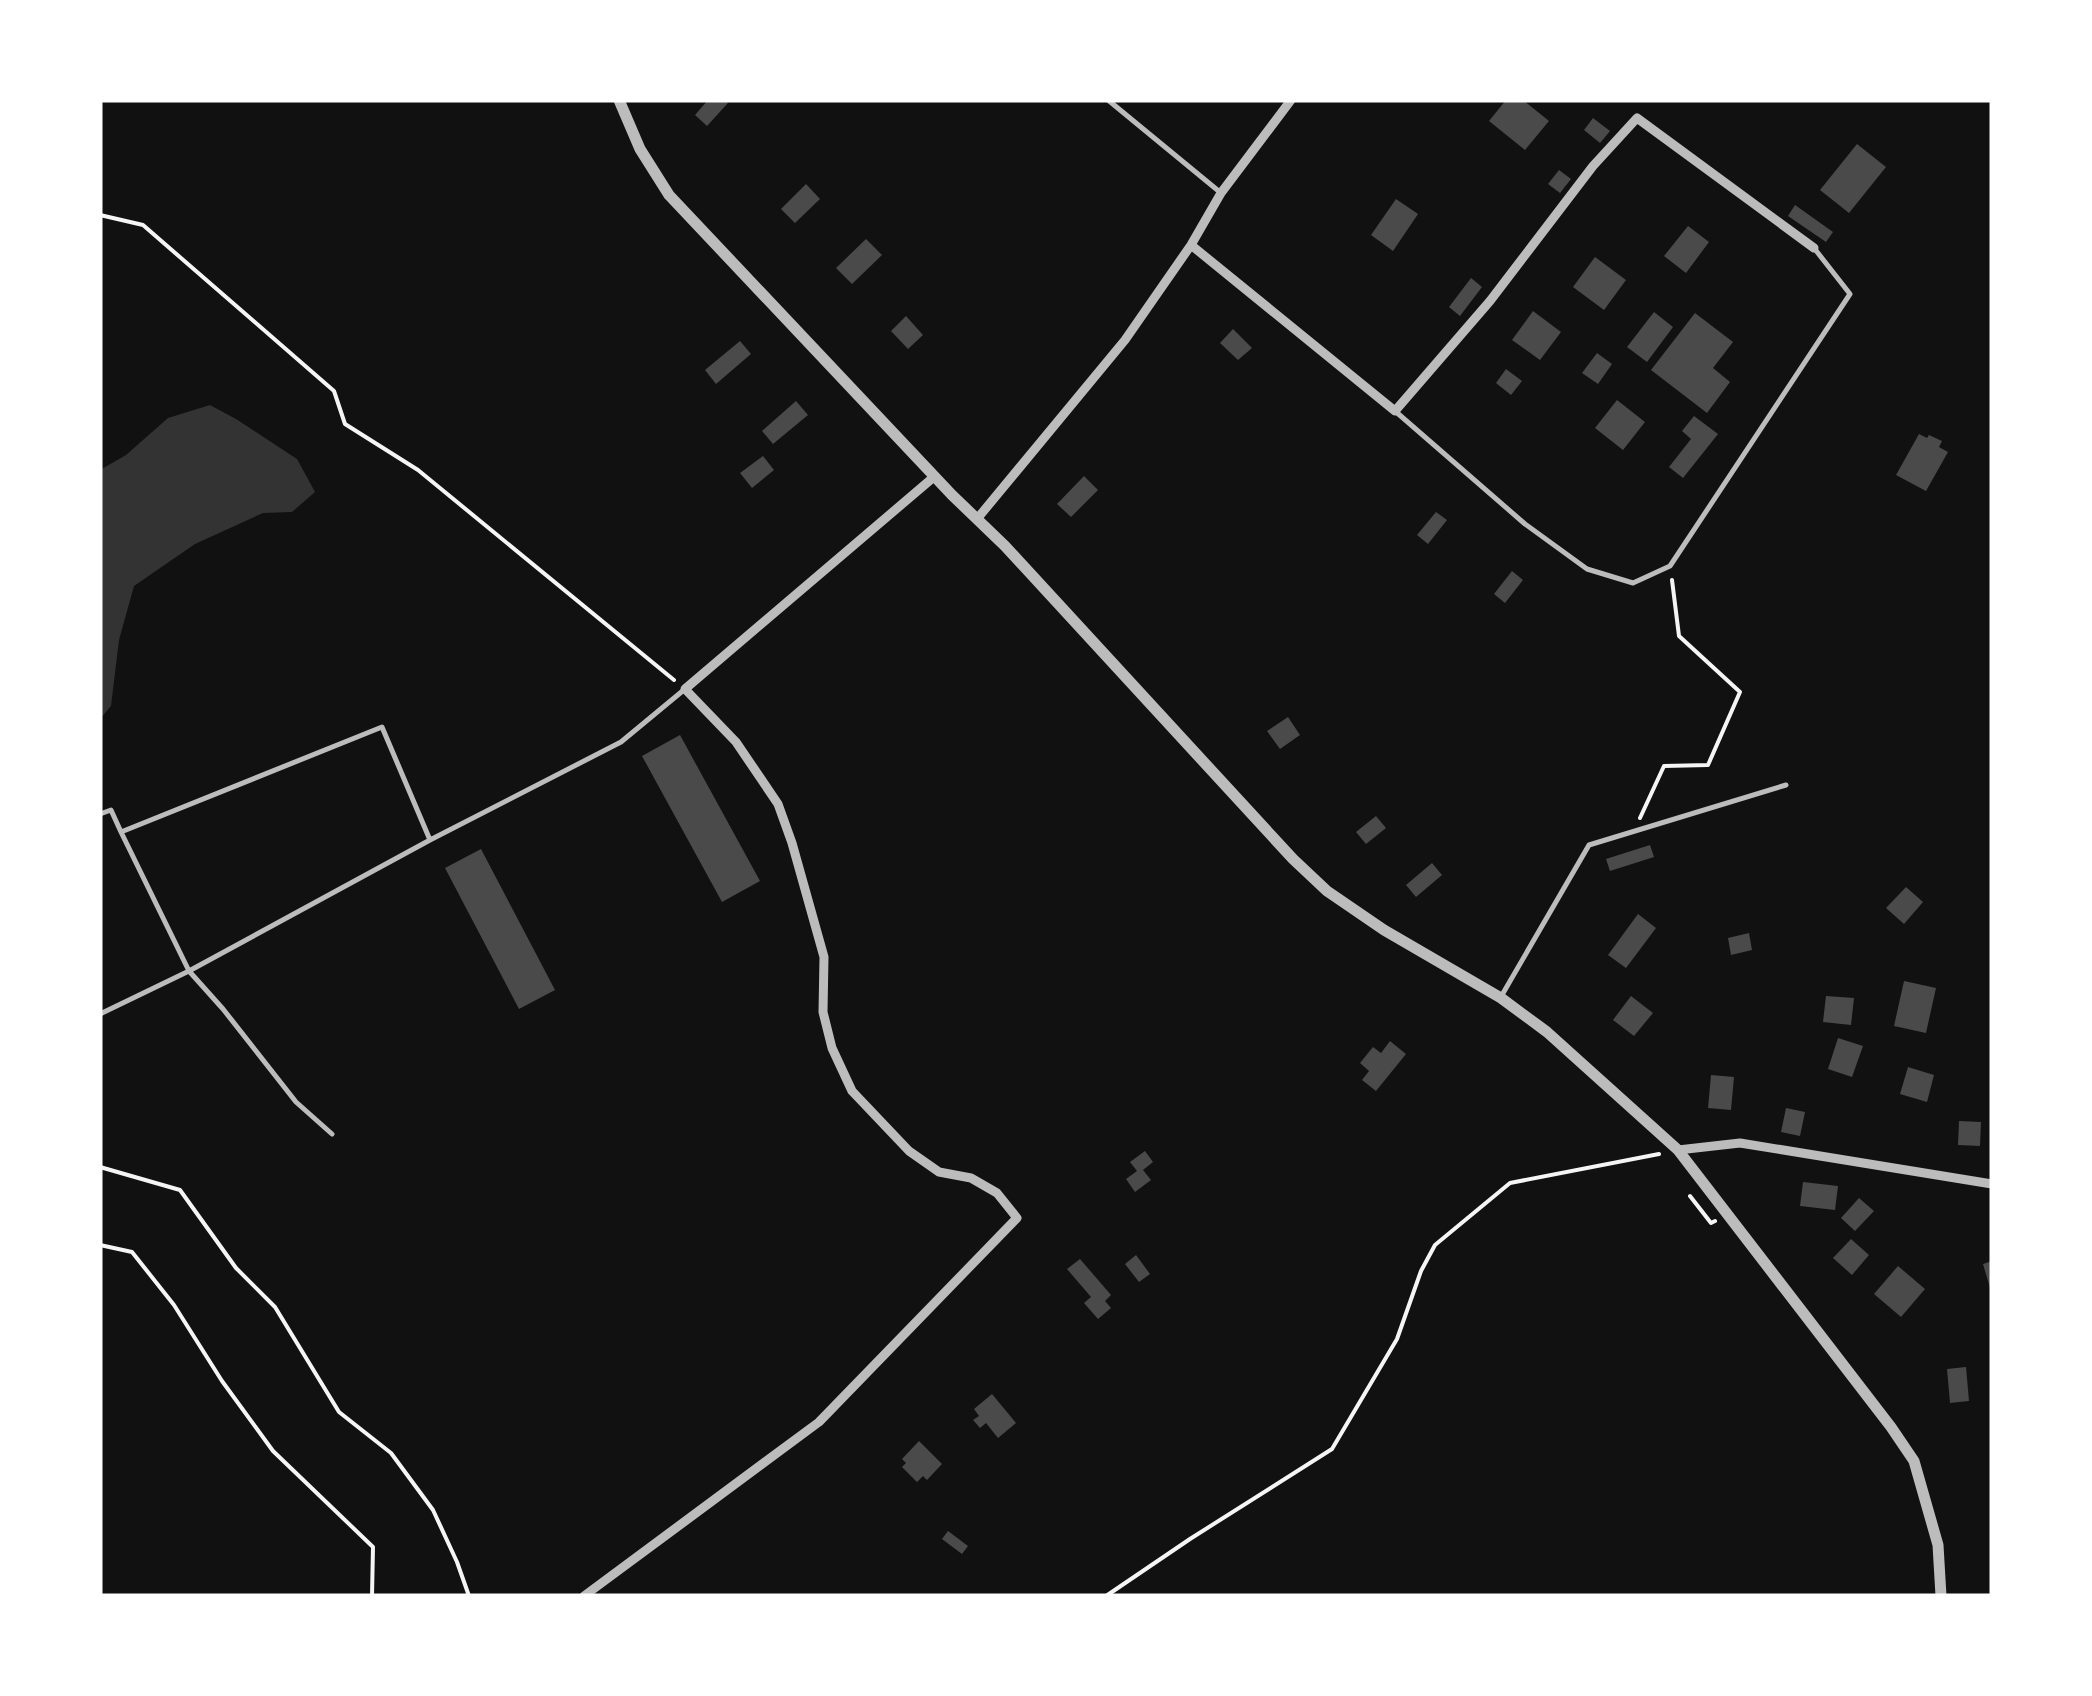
<svg xmlns="http://www.w3.org/2000/svg" width="2092" height="1696" font-family="Merriweather,serif">
<style>
.water{fill:#333}
.building{fill:#4a4a4a}
.lines{fill:none;stroke-linecap:round;stroke-linejoin:round}
.path{stroke:#f5f5f5;stroke-width:4}
.service{stroke:#bcbcbc;stroke-width:5}
.minor{stroke:#bcbcbc;stroke-width:9}
.tertiary{stroke:#bcbcbc;stroke-width:11}
</style>
<rect width="100%" height="100%" fill="#111"/>
<!-- water -->
<path class="water" d="M 210,405 L 236,419 L 297,459 L 315,492 L 292,512 L 263,513 L 195,544 L 134,586 L 119,640 L 111,706 L 100,719 L 100,470 L 126,455 L 168,418 Z"/>
<!-- building -->
<path class="building" d="M 708,100 L 724,100 L 728,103 L 707,126 L 695,115 Z
M 1506,100 L 1523,100 L 1549,121 L 1525,150 L 1489,121 Z
M 1593,118 L 1610,131 L 1600,143 L 1584,130 Z
M 1857,144 L 1886,167 L 1849,213 L 1820,190 Z
M 1559,170 L 1571,179 L 1560,193 L 1548,184 Z
M 806,184 L 820,199 L 795,223 L 781,209 Z
M 1396,199 L 1418,214 L 1393,251 L 1371,235 Z
M 1795,205 L 1833,232 L 1826,242 L 1788,216 Z
M 1688,226 L 1709,242 L 1686,273 L 1664,256 Z
M 866,239 L 882,255 L 852,284 L 836,268 Z
M 1595,257 L 1626,280 L 1604,310 L 1573,287 Z
M 1471,278 L 1482,287 L 1460,316 L 1449,307 Z
M 1533,311 L 1561,332 L 1540,360 L 1512,340 Z
M 1654,312 L 1673,327 L 1647,362 L 1627,347 Z
M 1695,313 L 1733,342 L 1713,368 L 1730,382 L 1707,413 L 1651,370 Z
M 906,316 L 923,335 L 908,349 L 891,331 Z
M 1233,329 L 1252,348 L 1238,360 L 1220,343 Z
M 740,341 L 751,354 L 716,384 L 705,370 Z
M 1597,353 L 1612,364 L 1598,384 L 1582,373 Z
M 1506,369 L 1522,381 L 1511,395 L 1496,383 Z
M 1617,400 L 1645,422 L 1623,450 L 1595,428 Z
M 796,401 L 808,415 L 773,444 L 762,431 Z
M 1694,416 L 1718,434 L 1683,478 L 1669,467 L 1691,439 L 1682,431 Z
M 1919,434 L 1927,438 L 1929,435 L 1942,441 L 1939,447 L 1948,452 L 1926,491 L 1896,475 Z
M 763,456 L 774,470 L 752,488 L 740,473 Z
M 1084,476 L 1098,490 L 1071,517 L 1057,504 Z
M 1436,512 L 1447,520 L 1428,544 L 1417,535 Z
M 1512,571 L 1523,580 L 1505,603 L 1494,594 Z
M 1288,717 L 1300,735 L 1280,749 L 1267,731 Z
M 680,735 L 760,881 L 722,902 L 642,756 Z
M 1376,816 L 1386,828 L 1366,844 L 1356,832 Z
M 1650,845 L 1654,857 L 1610,871 L 1606,859 Z
M 481,849 L 555,990 L 519,1009 L 445,868 Z
M 1432,863 L 1442,875 L 1416,897 L 1406,885 Z
M 1906,887 L 1923,902 L 1904,924 L 1886,908 Z
M 1638,914 L 1656,928 L 1626,968 L 1608,955 Z
M 1749,933 L 1752,950 L 1731,955 L 1728,938 Z
M 1904,981 L 1936,988 L 1926,1033 L 1894,1026 Z
M 1631,996 L 1653,1013 L 1634,1036 L 1613,1020 Z
M 1826,996 L 1854,998 L 1851,1025 L 1823,1022 Z
M 1838,1038 L 1863,1046 L 1852,1077 L 1828,1069 Z
M 1390,1041 L 1406,1054 L 1376,1091 L 1362,1080 L 1369,1071 L 1360,1063 L 1373,1047 L 1381,1053 Z
M 1908,1067 L 1934,1075 L 1927,1102 L 1900,1094 Z
M 1711,1075 L 1734,1077 L 1731,1110 L 1708,1108 Z
M 1786,1108 L 1805,1112 L 1800,1136 L 1781,1132 Z
M 1959,1121 L 1981,1122 L 1980,1146 L 1958,1145 Z
M 1145,1151 L 1153,1162 L 1143,1170 L 1151,1180 L 1135,1192 L 1126,1179 L 1137,1171 L 1130,1162 Z
M 1803,1182 L 1838,1186 L 1835,1210 L 1800,1206 Z
M 1859,1198 L 1874,1211 L 1855,1231 L 1841,1218 Z
M 1851,1239 L 1869,1255 L 1852,1275 L 1833,1258 Z
M 1136,1255 L 1150,1274 L 1139,1282 L 1125,1264 Z
M 1080,1259 L 1111,1295 L 1105,1301 L 1111,1308 L 1098,1319 L 1084,1303 L 1091,1297 L 1067,1269 Z
M 1992,1261 L 1992,1291 L 1991,1291 L 1983,1264 Z
M 1898,1266 L 1925,1289 L 1901,1317 L 1874,1294 Z
M 1966,1367 L 1969,1401 L 1950,1403 L 1947,1369 Z
M 992,1394 L 1016,1423 L 998,1438 L 986,1423 L 980,1428 L 973,1420 L 979,1416 L 974,1409 Z
M 919,1441 L 942,1464 L 927,1480 L 923,1476 L 917,1482 L 902,1467 L 906,1463 L 902,1459 Z
M 948,1531 L 968,1546 L 962,1554 L 942,1539 Z"/>
<g class="lines">
<!-- path -->
<path class="path" d="M 100,215 L 143,225 L 334,391 L 345,424 L 418,470 L 674,680
M 1640,818 L 1664,766 L 1708,765 L 1740,692 L 1679,636 L 1672,580
M 100,1167 L 180,1190 L 236,1268 L 275,1307 L 339,1412 L 391,1453 L 433,1510 L 457,1562 L 469,1596
M 1690,1196 L 1711,1223 L 1715,1221
M 100,1245 L 132,1252 L 174,1305 L 222,1381 L 273,1451 L 373,1547 L 372,1596
M 1106,1596 L 1190,1539 L 1332,1449 L 1397,1339 L 1421,1271 L 1435,1245 L 1510,1183 L 1659,1154"/>
<!-- service -->
<path class="service" d="M 1108,100 L 1221,193
M 1395,411 L 1525,524 L 1587,569 L 1633,583 L 1670,566 L 1850,294 L 1814,248
M 100,814 L 111,810 L 121,832
M 430,840 L 382,727 L 121,832 L 189,971 L 430,840 L 621,742 L 685,689
M 1502,995 L 1589,845 L 1786,785
M 100,1014 L 189,971 L 223,1009 L 296,1102 L 332,1134"/>
<!-- minor -->
<path class="minor" d="M 1191,245 L 1395,411 L 1490,301 L 1593,166 L 1637,118 L 1814,248
M 977,519 L 1125,340 L 1191,245 L 1221,193 L 1291,100
M 1678,1150 L 1740,1143 L 1992,1184
M 584,1596 L 819,1422 L 1017,1218 L 997,1193 L 971,1178 L 939,1172 L 909,1151 L 852,1091 L 832,1048 L 823,1012 L 824,957 L 792,843 L 778,804 L 736,742 L 685,689 L 935,476"/>
<!-- tertiary -->
<path class="tertiary" d="M 619,100 L 640,149 L 669,195 L 952,495 L 1005,546 L 1293,859 L 1327,891 L 1384,930 L 1501,998 L 1547,1032 L 1678,1150 L 1891,1427 L 1914,1461 L 1938,1545 L 1941,1596"/>
</g>
<!-- border -->
<rect width="2092" height="1696" fill="none" stroke="#ffffff" stroke-width="205"/>
</svg>
